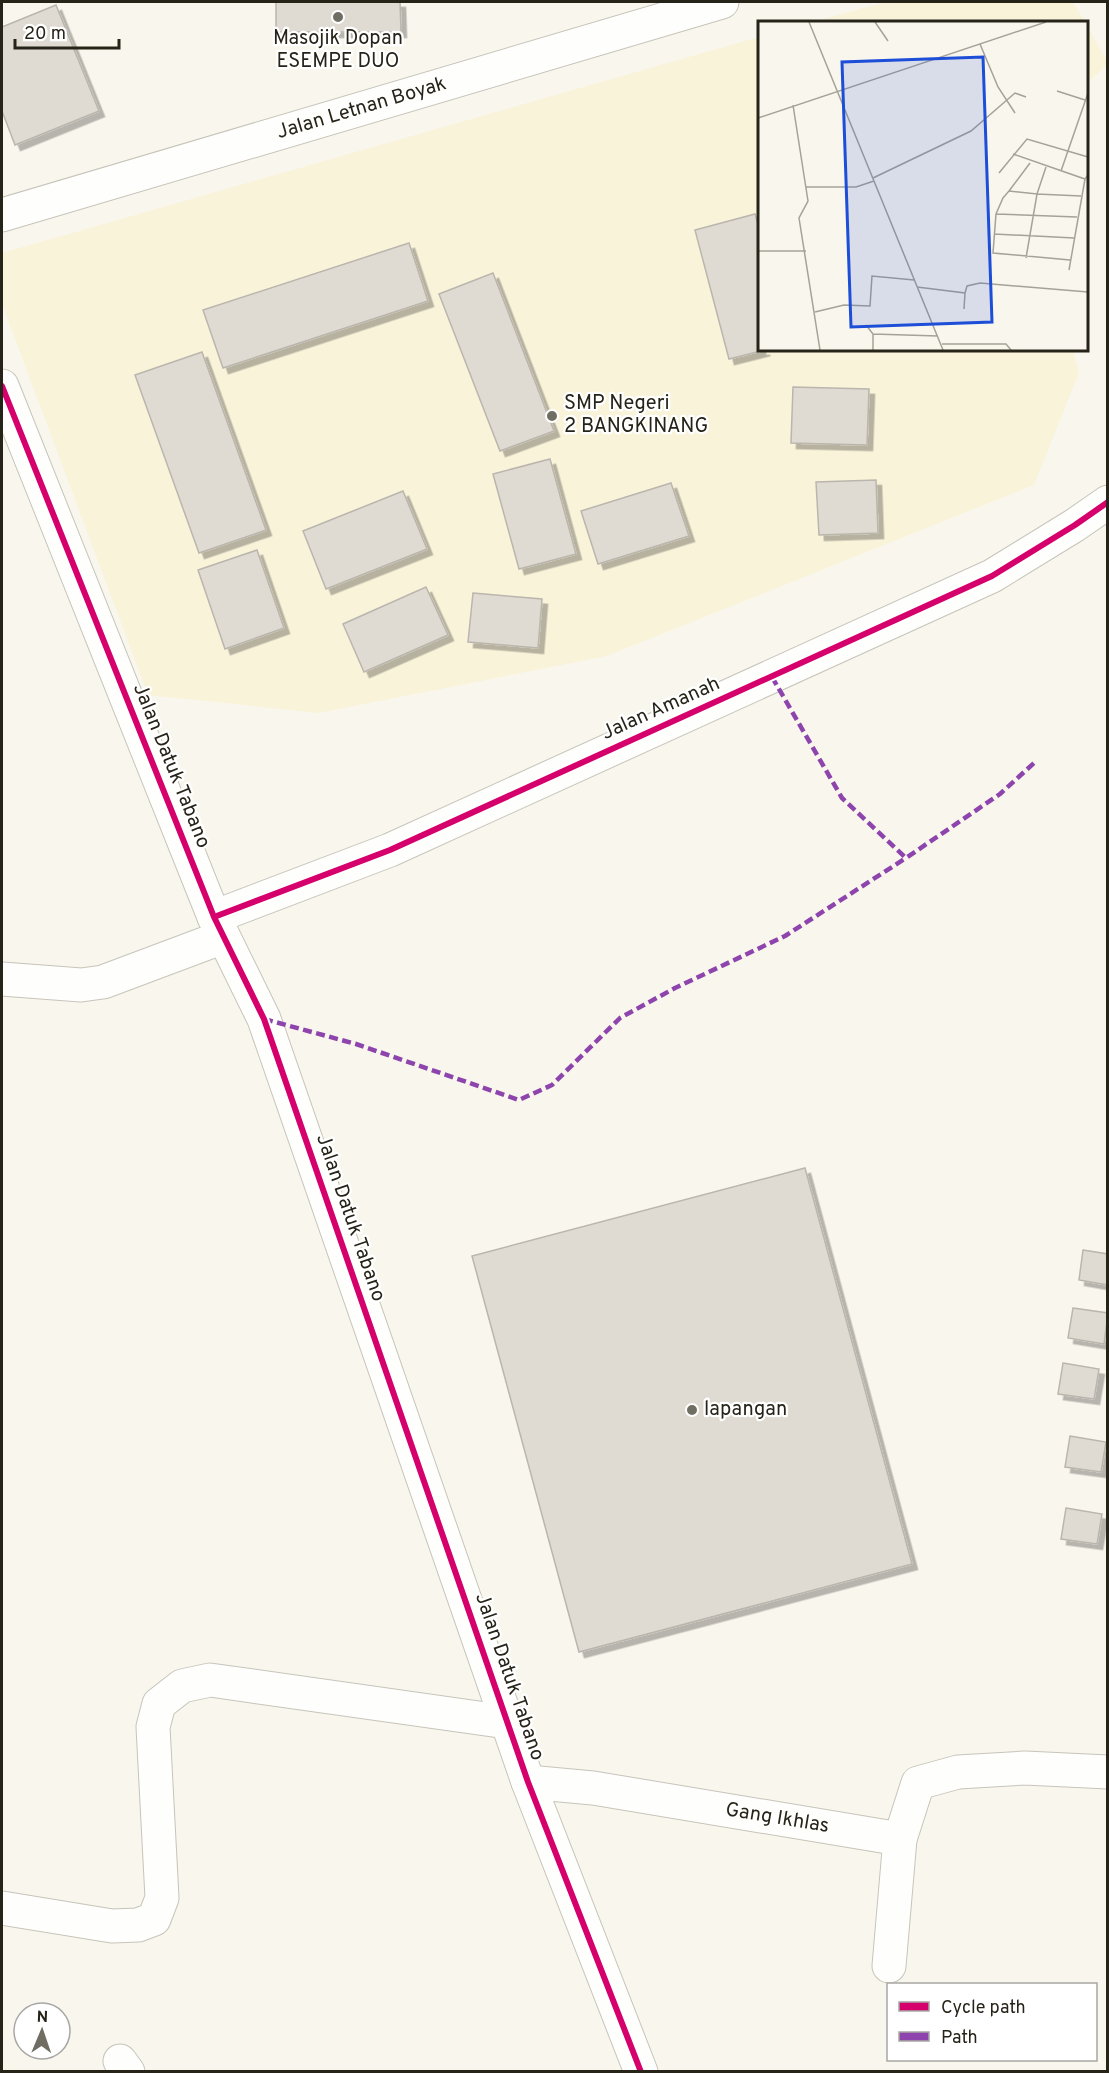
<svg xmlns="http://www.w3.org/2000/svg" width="1109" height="2073" font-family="Overpass,sans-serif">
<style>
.built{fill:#f9f3da}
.building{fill:#e0dbd2;stroke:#bab6ad;stroke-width:1.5;filter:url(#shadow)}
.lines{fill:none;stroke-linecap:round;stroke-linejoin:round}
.minor-casing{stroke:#c7c4ba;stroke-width:35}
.tertiary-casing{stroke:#c7c4ba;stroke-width:35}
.minor{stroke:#fefefc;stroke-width:33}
.tertiary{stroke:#fefefc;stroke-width:33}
.quiet{stroke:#8e44ad;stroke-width:4.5;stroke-dasharray:9 4.5;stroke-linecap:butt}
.cycleway-casing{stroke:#fff;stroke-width:10}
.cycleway{stroke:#d6006c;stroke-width:6}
.poi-dot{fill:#706d63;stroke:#fff;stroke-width:2}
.labels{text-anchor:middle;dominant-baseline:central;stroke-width:4.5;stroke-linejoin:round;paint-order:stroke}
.poi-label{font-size:20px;fill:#262318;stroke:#fff;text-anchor:start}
.street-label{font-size:20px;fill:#262318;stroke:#fff}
.inset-road{fill:none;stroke:#a5a298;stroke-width:1.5}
.view{fill:#1d4ed8;fill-opacity:0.15;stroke:#1d4ed8;stroke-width:3}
.inset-edge{fill:none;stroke:#262318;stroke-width:3}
</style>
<defs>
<filter id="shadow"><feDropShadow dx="5.5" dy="5.5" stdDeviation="0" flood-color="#0004"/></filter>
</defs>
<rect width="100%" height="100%" fill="#f9f6ed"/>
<!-- built -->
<path class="built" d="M 886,2 L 1073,2 L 1085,22 L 812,22 Z
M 1087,25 L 1108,63 L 1107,65 L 1087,83 Z
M 759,37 L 760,350 L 1073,350 L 1079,373 L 1034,485 L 607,656 L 319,713 L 148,695 L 2,304 L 2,253 Z"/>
<!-- building -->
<path class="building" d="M 276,2 L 400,2 L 401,32 L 276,32 Z
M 56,5 L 99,111 L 15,145 L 2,111 L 2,27 Z
M 755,214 L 760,231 L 760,350 L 765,350 L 729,359 L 695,230 Z
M 409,243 L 428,301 L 223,368 L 203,310 Z
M 493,273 L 554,431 L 500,451 L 439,294 Z
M 202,352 L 266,530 L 199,553 L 135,375 Z
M 793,387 L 869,389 L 867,445 L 791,443 Z
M 550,459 L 576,554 L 519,569 L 493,474 Z
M 876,480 L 878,533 L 819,535 L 816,482 Z
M 671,483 L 689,536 L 598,564 L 581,511 Z
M 403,491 L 427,549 L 326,589 L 303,531 Z
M 257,550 L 284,628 L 225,649 L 198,570 Z
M 426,587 L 448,635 L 364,672 L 343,624 Z
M 473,593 L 542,599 L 538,648 L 468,642 Z
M 805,1168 L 912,1564 L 579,1652 L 472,1256 Z
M 1083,1250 L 1108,1254 L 1108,1285 L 1079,1280 Z
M 1073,1308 L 1108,1313 L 1104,1344 L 1068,1338 Z
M 1063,1363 L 1099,1369 L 1094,1399 L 1058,1394 Z
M 1070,1436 L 1106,1442 L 1101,1472 L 1065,1467 Z
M 1066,1508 L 1102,1514 L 1097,1544 L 1061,1539 Z"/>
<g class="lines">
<defs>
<g id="minor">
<path d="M 214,917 L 390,850 L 992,576 L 1075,525 L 1108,502"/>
<path d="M 2,979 L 81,985 L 103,982 L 223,937"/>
<path id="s1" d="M 528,1782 L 593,1788 L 900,1839 L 889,1966"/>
<path d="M 900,1839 L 918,1783 L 958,1772 L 1025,1768 L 1108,1772"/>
<path d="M 2,1908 L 112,1926 L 138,1925 L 154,1919 L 162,1898 L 153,1727 L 159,1704 L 182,1686 L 210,1680 L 507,1722"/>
<path d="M 120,2061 L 128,2072"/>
</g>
<g id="tertiary">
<path id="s2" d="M 2,215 L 722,2"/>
<path d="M 2,386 L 214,917 L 264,1019 L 528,1782 L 641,2072"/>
</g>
</defs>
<!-- minor casing -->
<use href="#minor" class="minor-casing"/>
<!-- tertiary casing -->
<use href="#tertiary" class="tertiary-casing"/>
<!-- minor -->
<use href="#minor" class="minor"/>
<!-- tertiary -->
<use href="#tertiary" class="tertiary"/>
<!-- quiet -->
<path class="quiet" d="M 772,677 L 842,798 L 906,858 L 1000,794 L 1034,763
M 264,1019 L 356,1044 L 519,1100 L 552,1085 L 620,1018 L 675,988 L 785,936 L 906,858"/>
<defs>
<path id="cycleway" d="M 2,386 L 214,917 L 264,1019 L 528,1782 L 641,2072
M 214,917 L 390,850 L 992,576 L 1075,525 L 1108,502"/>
</defs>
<!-- cycleway casing -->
<use href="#cycleway" class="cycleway-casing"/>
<!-- cycleway -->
<use href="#cycleway" class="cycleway"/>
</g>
<!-- markers -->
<g class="poi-dot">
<circle cx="338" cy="17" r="6"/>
<circle cx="552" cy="416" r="6"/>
<circle cx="692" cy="1410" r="6"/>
</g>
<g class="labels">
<!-- poi labels -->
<g class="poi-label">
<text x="338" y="39" text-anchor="middle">Masojik Dopan<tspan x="338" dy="23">ESEMPE DUO</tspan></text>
<text x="564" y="404">SMP Negeri<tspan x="564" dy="23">2 BANGKINANG</tspan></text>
<text x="704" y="1410">lapangan</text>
</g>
<!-- street labels -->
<g class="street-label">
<text stroke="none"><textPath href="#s2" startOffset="375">Jalan Letnan Boyak</textPath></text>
<text transform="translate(661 709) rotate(-24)">Jalan Amanah</text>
<text transform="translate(171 766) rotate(68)">Jalan Datuk Tabano</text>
<text transform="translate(350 1218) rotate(71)">Jalan Datuk Tabano</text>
<text transform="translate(509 1677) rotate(71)">Jalan Datuk Tabano</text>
<text stroke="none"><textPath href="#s1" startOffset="252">Gang Ikhlas</textPath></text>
</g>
</g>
<!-- overview -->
<g transform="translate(758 21)">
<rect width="330" height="330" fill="#f9f6ed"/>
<path class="inset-road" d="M 51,1 L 185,329M 117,1 L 130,20M 222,23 L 240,66 L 257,92M 299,70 L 327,79M 35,84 L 50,180 L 41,197 L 62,329M 0,97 L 288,1M 255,133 L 327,158 L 330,154M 288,146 L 279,173 L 251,170 L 245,177 L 238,193 L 235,232 L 312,239M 303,150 L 330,72M 241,152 L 269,118 L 330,136M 115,157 L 213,110 L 257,72 L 268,76M 48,166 L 98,166 L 116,160M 251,170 L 272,142M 238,193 L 319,196M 236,213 L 316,217M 0,230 L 48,230M 268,237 L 279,173 L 323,175M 311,249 L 327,158M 159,266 L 207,272 L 206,288M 207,272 L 209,265 L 222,262 L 330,271M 57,291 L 86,284 L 112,285 L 114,255 L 156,259M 108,304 L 115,313 L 115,329M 115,313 L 180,315M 184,323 L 248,323 L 253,329"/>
<path class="view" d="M 225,36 L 234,301 L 93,306 L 84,41 Z"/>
<rect width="330" height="330" class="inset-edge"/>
</g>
<!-- border -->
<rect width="1109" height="2073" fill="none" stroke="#262318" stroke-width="6"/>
<!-- legend -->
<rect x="887" y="1983" width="210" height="78" fill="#ffffff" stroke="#a8a7a3" stroke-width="1.5"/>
<rect x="899" y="2002" width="30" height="9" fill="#d6006c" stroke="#a8a7a3" stroke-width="1.5"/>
<text x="941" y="2013" font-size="18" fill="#262318">Cycle path</text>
<rect x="899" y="2032" width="30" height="9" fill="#8e44ad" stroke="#a8a7a3" stroke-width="1.5"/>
<text x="941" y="2043" font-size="18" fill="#262318">Path</text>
<!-- north arrow -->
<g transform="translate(42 2031) rotate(2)"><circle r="28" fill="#ffffff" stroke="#a8a7a3" stroke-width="1.5"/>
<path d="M0-4.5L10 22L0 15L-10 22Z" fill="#706d63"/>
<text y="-9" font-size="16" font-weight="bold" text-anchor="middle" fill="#262318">N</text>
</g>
<!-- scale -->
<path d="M15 39v9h104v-9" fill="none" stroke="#262318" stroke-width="3"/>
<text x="24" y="39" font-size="18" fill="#262318" stroke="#ffffff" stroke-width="4.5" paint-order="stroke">20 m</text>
</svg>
